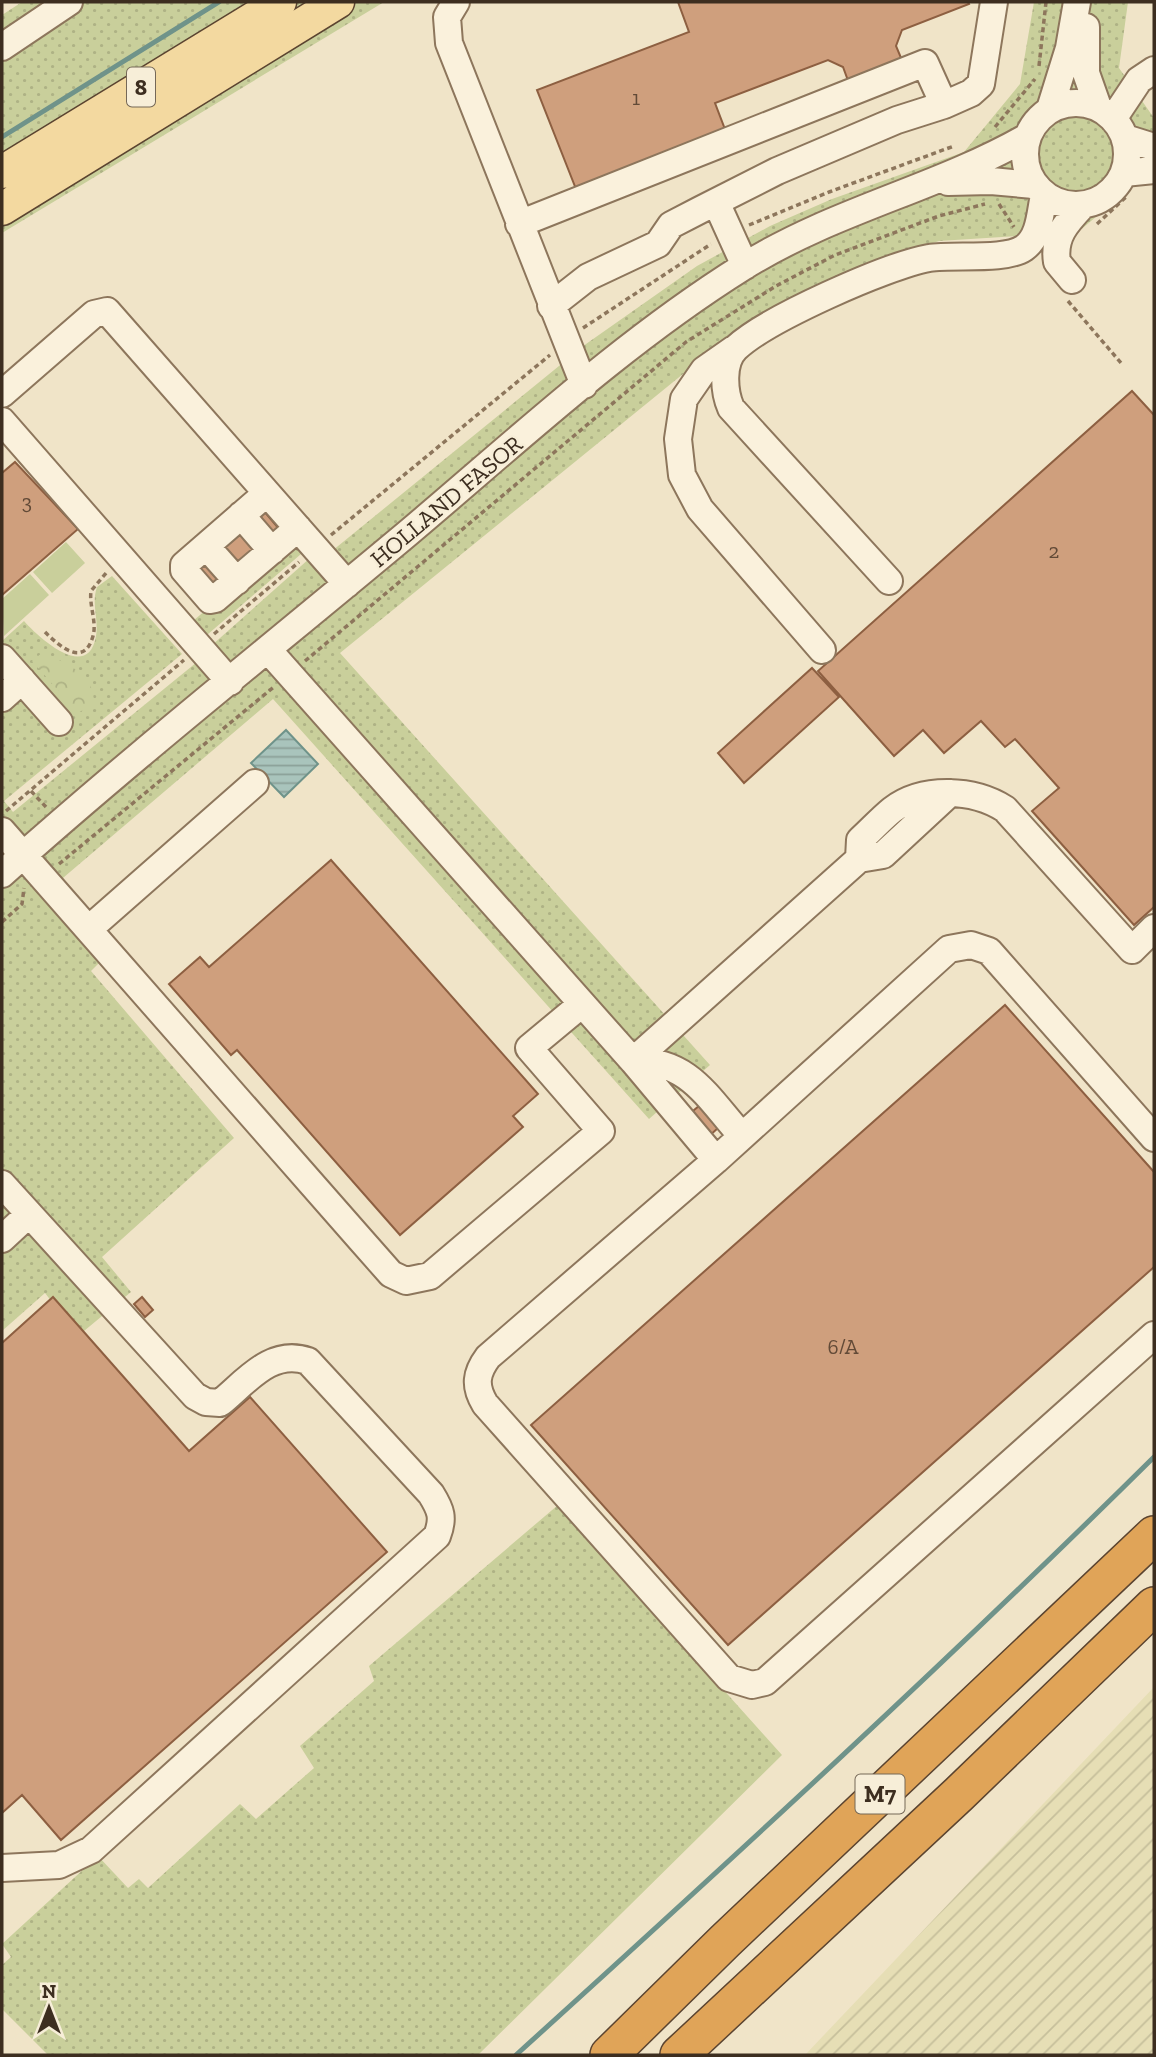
<svg xmlns="http://www.w3.org/2000/svg" width="1156" height="2057" font-family="'Zilla Slab',serif">
<style>
.farmland{fill:url(#farmland-furrows)}
.grass{fill:url(#grass-dots)}
.forest{fill:url(#forest-crowns)}
.garden{fill:#c9cf9b}
.water{fill:url(#water-rules);stroke:#6f938a;stroke-width:2}
.lines{fill:none;stroke-linecap:round;stroke-linejoin:round}
.stream{stroke:#6f938a;stroke-width:5}
.building{fill:#cf9f7d;stroke:#8d5f41;stroke-width:2}
.minor-casing{stroke:#8d765c;stroke-width:30}
.major-casing{stroke:#5b4430;stroke-width:35}
.highway-casing{stroke:#5b4430;stroke-width:40}
.path{stroke:#8d765c;stroke-width:3.5;stroke-dasharray:5 3.5;stroke-linecap:butt}
.minor{stroke:#faf1dc;stroke-width:26}
.major{stroke:#f3d9a0;stroke-width:32}
.highway{stroke:#e0a458;stroke-width:37}
.labels{text-anchor:middle;dominant-baseline:central;stroke-width:5;stroke-linejoin:round;paint-order:stroke}
.number-label{font-size:21px;fill:#624a37}
.shield{fill:#f7eed8;stroke:#756857;stroke-width:2}
.shield-label{font-size:23px;font-weight:bold;fill:#3d2e20}
.street-label{font-size:24px;fill:#3d2e20;stroke:#f7eed8}
</style>
<defs>
<pattern id="farmland-furrows" width="10" height="10" patternUnits="userSpaceOnUse" patternTransform="scale(1.75)"><rect width="10" height="10" fill="#e6deb5"/><path d="M-1 1l2-2M0 10L10 0M9 11l2-2" fill="none" stroke="#c6bf9b"/></pattern>
<pattern id="grass-dots" width="8" height="8" patternUnits="userSpaceOnUse" patternTransform="scale(1.75)"><rect width="8" height="8" fill="#c9cf9b"/><path d="M2 2h.1M6 6h.1" fill="none" stroke="#aeb285" stroke-width="1.8" stroke-linecap="round"/></pattern>
<pattern id="forest-crowns" width="20" height="18" patternUnits="userSpaceOnUse" patternTransform="scale(1.75)"><rect width="20" height="18" fill="#c9cf9b"/><path d="M2 6a3 3 0 1 1 6 0M12 15a3 3 0 1 1 6 0" fill="none" stroke="#aeb285"/></pattern>
<pattern id="water-rules" width="6" height="5" patternUnits="userSpaceOnUse" patternTransform="scale(1.75)"><rect width="6" height="5" fill="#a9c4bc"/><path d="M0 2.5h6" fill="none" stroke="#8ba098"/></pattern>
</defs>
<rect width="100%" height="100%" fill="#f0e4c8"/>
<!-- farmland -->
<path class="farmland" d="M 1154,1687 L 1154,2055 L 805,2055 Z"/>
<!-- grass -->
<path class="grass" d="M 22,2 L 384,2 L 2,233 L 2,15 Z
M 1034,2 L 1128,2 L 1119,68 L 1154,118 L 1154,168 L 1078,232 L 939,241 L 871,263 L 809,289 L 742,326 L 340,653 L 710,1065 L 649,1119 L 273,699 L 43,895 L 99,963 L 91,971 L 234,1138 L 102,1257 L 131,1292 L 78,1336 L 45,1293 L 2,1331 L 2,703 L 15,695 L 70,718 L 2,641 L 24,621 C 38,637 88,683 96,636 C 99,619 91,604 97,587 L 112,576 L 182,654 L 4,801 L 13,812 L 213,649 L 211,646 L 310,558 L 316,564 L 586,344 L 697,266 L 770,226 L 832,199 L 964,152 L 1020,84 Z
M 296,534 L 308,548 L 200,641 L 187,626 Z
M 558,1505 L 782,1755 L 478,2055 L 48,2055 L 2,2009 L 2,1965 L 11,1957 L 2,1944 L 98,1856 L 128,1888 L 139,1879 L 148,1888 L 240,1804 L 256,1819 L 314,1768 L 300,1746 L 374,1681 L 369,1666 Z"/>
<!-- forest -->
<path class="forest" d="M 43,652 C 67,665 94,672 94,703 L 78,713 L 32,661 Z"/>
<!-- garden -->
<path class="garden" d="M 66,542 L 85,563 L 52,593 L 33,572 Z
M 30,574 L 49,595 L 4,636 L 2,599 Z"/>
<!-- water -->
<path class="water" d="M 286,730 L 318,764 L 284,797 L 251,763 Z"/>
<g class="lines">
<!-- stream -->
<path class="stream" d="M 2,137 L 219,2
M 516,2055 C 732,1859 947,1662 1154,1457"/>
</g>
<!-- building -->
<path class="building" d="M 678,2 L 968,2 L 969,4 L 902,30 L 896,46 L 904,65 L 850,86 L 843,67 L 828,60 L 715,103 L 726,132 L 576,189 L 537,90 L 689,32 Z
M 1132,391 L 1154,415 L 1154,907 L 1134,925 L 1032,811 L 1059,788 L 1015,739 L 1005,747 L 981,721 L 944,753 L 923,730 L 894,756 L 818,671 Z
M 15,462 L 78,529 L 2,595 L 2,473 Z
M 264,511 L 280,530 L 214,587 L 198,568 Z
M 812,668 L 839,697 L 744,783 L 718,753 Z
M 331,860 L 538,1094 L 513,1116 L 523,1127 L 400,1235 L 237,1050 L 231,1055 L 169,984 L 200,957 L 209,967 Z
M 1005,1005 L 1154,1172 L 1154,1267 L 728,1645 L 531,1425 Z
M 699,1106 L 718,1128 L 708,1137 L 688,1115 Z
M 53,1297 L 189,1451 L 250,1397 L 387,1552 L 61,1840 L 22,1795 L 2,1813 L 2,1343 Z
M 142,1297 L 153,1310 L 145,1317 L 134,1304 Z"/>
<g class="lines">
<defs>
<path id="minor" d="M 456,2 L 447,17 L 449,43 L 584,385
M 1086,27 L 1086,73 L 1098,107
M 2,47 L 69,2
M1025 154a51 51 0 1 1 102 0a51 51 0 1 1-102 0Z
M 944,105 L 971,93 L 981,84 L 994,2
M 1050,109 L 1069,48 L 1077,2
M 1113,119 L 1139,80 L 1154,70
M 1125,138 L 1154,147
M 1124,173 L 1154,170
M 948,182 L 991,181 L 1034,185
M 716,202 L 745,266
M 519,224 L 925,63 L 944,105 L 897,120 L 777,171 L 700,210 L 671,225 L 658,244 L 588,277 L 551,306
M 1072,280 L 1057,262 C 1053,237 1066,223 1083,205
M 734,349 L 704,370 L 684,399 L 678,439 L 682,475 L 700,509 L 822,650
M 2,394 L 94,314 L 107,311 L 347,584
M 2,421 L 230,682
M 267,493 L 184,565 L 184,570 L 210,600 L 215,599 L 298,528
M 241,515 L 272,551
M 206,546 L 237,581
M 889,581 L 731,408 C 724,392 721,362 736,348 C 767,319 886,266 929,258 C 954,254 1005,261 1024,248 C 1040,237 1040,213 1044,195
M 269,651 L 633,1061 L 859,859 L 883,855 L 950,793
M 2,658 L 59,722
M 2,698 L 22,680
M 2,831 L 361,1240 L 391,1274 L 406,1281 L 430,1276 L 601,1131 L 529,1048 L 582,1004
M 859,859 L 860,840 C 871,830 881,819 892,810 C 923,786 974,789 1005,809 L 1132,950 L 1154,928
M 2,874 C 134,756 273,646 408,533 C 516,442 623,342 743,267 C 834,210 936,189 1027,137
M 90,928 L 255,783
M 633,1061 C 689,1060 707,1097 741,1135
M 633,1061 L 716,1160
M 1154,1138 L 989,951 L 971,945 L 949,949 L 716,1160 L 488,1357 C 476,1373 474,1386 485,1404 L 729,1678 L 752,1685 L 765,1682 L 1154,1335
M 2,1184 L 195,1396 L 206,1402 L 220,1403 C 246,1382 271,1348 308,1361 L 431,1494 C 441,1510 444,1518 437,1536 L 91,1850 L 59,1865 L 2,1868
M 2,1239 L 29,1214"/>
<path id="major" d="M 2,172 L 280,2
M 2,209 L 338,2"/>
<path id="highway" d="M 609,2055 L 725,1941 L 1154,1535
M 679,2055 L 959,1794 L 1154,1606"/>
</defs>
<!-- minor casing -->
<use href="#minor" class="minor-casing"/>
<!-- major casing -->
<use href="#major" class="major-casing"/>
<!-- highway casing -->
<use href="#highway" class="highway-casing"/>
<!-- path -->
<path class="path" d="M 1039,66 L 1046,2
M 995,127 L 1035,79
M 999,204 L 1014,227
M 1097,224 L 1127,196
M 749,225 L 829,192 L 954,146
M 1068,301 L 1121,363
M 583,328 L 711,244
M 331,535 L 550,355
M 45,632 C 58,645 84,669 93,636 C 97,622 89,606 91,591 L 107,572
M 214,634 L 299,562
M 305,661 L 686,342 L 776,286 L 835,255 L 939,216 L 985,204
M 31,791 L 46,807
M 6,811 L 184,660
M 59,864 L 275,686
M 2,922 L 22,904 L 24,888"/>
<!-- minor -->
<use href="#minor" class="minor"/>
<!-- major -->
<use href="#major" class="major"/>
<!-- highway -->
<use href="#highway" class="highway"/>
</g>
<g class="labels">
<!-- number labels -->
<g class="number-label">
<text x="636" y="97">1</text>
<text x="27" y="501">3</text>
<text x="1054" y="550">2</text>
<text x="843" y="1346">6/A</text>
</g>
<!-- shield labels -->
<g class="shield">
<rect x="127" y="67.5" width="28" height="39" rx="5"/>
<rect x="855.5" y="1774.5" width="49" height="39" rx="5"/>
</g>
<g class="shield-label">
<text x="141" y="87">8</text>
<text x="880" y="1794">M7</text>
</g>
<!-- street labels -->
<g class="street-label">
<text transform="translate(446 501) rotate(-40)">HOLLAND FASOR</text>
</g>
</g>
<!-- border -->
<rect width="1156" height="2057" fill="none" stroke="#3d2e20" stroke-width="7"/>
<!-- north arrow -->
<g transform="translate(49 2008)" stroke="#f7eed8" stroke-width="5" paint-order="stroke">
<path d="M0-5L12 26L0 18L-12 26Z" fill="#3d2e20"/>
<text y="-10" font-size="19" font-weight="bold" text-anchor="middle" fill="#3d2e20">N</text>
</g>
</svg>
